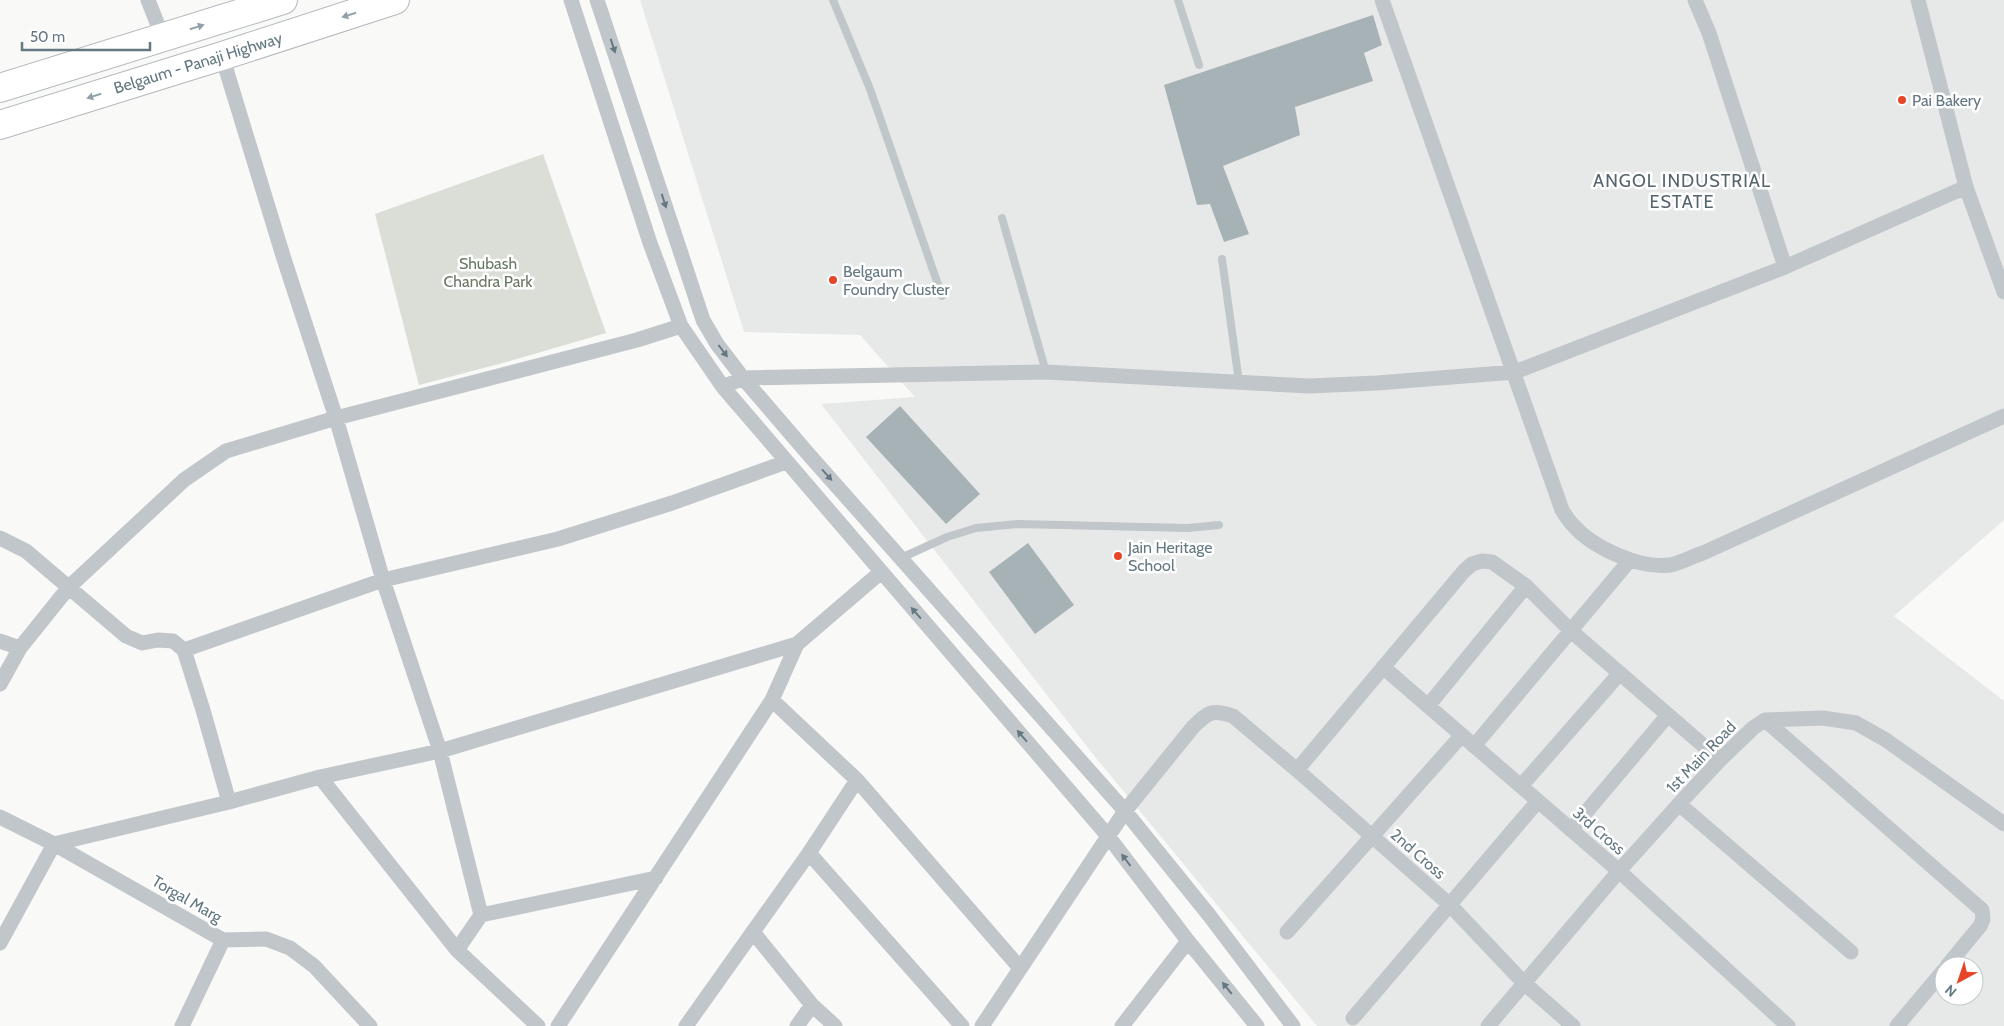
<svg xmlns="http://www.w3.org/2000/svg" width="2004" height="1026" font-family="Cabin,sans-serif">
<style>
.built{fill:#e7e9e8;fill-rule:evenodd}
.green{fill:#daded6}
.building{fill:#a7b2b6}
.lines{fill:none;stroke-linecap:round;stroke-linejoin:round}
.highway-casing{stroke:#b3b9bc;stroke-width:30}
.lane{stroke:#c0c6c9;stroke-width:8}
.street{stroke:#c0c6c9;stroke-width:15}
.highway{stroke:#fff;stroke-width:28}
.oneway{fill:#92a0a8}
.oneway2{fill:#647882}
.poi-dot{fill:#e6452a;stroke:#fff;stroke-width:2}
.labels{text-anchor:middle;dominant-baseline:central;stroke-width:5;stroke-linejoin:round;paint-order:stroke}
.street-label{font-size:16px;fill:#647882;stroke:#fff}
.poi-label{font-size:16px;fill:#647882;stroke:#fff;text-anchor:start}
.park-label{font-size:16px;fill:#697a63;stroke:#fff}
.neighbourhood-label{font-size:18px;letter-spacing:1px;fill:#56656d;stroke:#fff}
</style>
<rect width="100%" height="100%" fill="#f9f9f7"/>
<!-- built -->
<path class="built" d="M 640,0 L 2004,0 L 2004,520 L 1894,616 L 2004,701 L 2004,1026 L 1317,1026 L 1092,753 L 821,404 L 915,397 L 860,335 L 744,332 ZM 1944,966 L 1974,966 L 1974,996 L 1944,996 Z"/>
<!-- green -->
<path class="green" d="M 543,154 L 606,333 L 510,361 L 419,385 L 375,214 Z"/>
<!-- building -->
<path class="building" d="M 1373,15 L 1382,45 L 1364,53 L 1373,81 L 1295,107 L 1300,135 L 1223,166 L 1249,234 L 1224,242 L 1210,204 L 1197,205 L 1164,85 Z
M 900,406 L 980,494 L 946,524 L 866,437 Z
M 1028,543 L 1074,605 L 1035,634 L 989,572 Z"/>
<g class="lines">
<defs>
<path id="highway" d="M 0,88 L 283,0
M 0,125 L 222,56 L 395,0"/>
</defs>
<!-- highway casing -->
<use href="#highway" class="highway-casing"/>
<!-- lane -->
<path class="lane" d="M 833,0 L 870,89 L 942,296
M 1178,0 L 1199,65
M 1002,218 L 1046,372
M 1222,259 L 1239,382
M 901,558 L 947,537 L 976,528 L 1018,524 L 1188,528 L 1219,525"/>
<!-- street -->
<path class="street" d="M 148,0 L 163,38
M 571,0 L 650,243 L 681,326 L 723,387 L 1108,836 L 1188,941 L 1257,1026
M 597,0 L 703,320 L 717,344 L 743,378 L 810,456 L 1125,811 L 1209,915 L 1293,1026
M 1382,0 L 1562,510 C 1565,515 1569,521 1573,525 C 1593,548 1640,569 1670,565 C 1681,563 1693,556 1703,553 L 2004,416
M 1695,0 L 1709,33 L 1785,267
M 1918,0 L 1966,187 L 2004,292
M 222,56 L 284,259 L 336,418 L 383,580 L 440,751 L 481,915 L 457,950
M 723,387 L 743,378 L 1046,372 L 1309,386 L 1377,383 L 1515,372 L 1785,267 L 1966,187
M 0,538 L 26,551 L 126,636 L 142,643 L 158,640 L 173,641 L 184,650 L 203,710 L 229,802
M 0,641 L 20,648
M 184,650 L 383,580 L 558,539 L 672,503 L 786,462
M 1383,667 L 1619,871 L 1788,1026
M 0,684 L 20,648 L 69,587 L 184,480 L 226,451 L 336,418 L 637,340 L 681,326
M 772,700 L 857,780 L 1020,968
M 1428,706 L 1526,586
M 1765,720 L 1982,910 L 1983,919 L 1980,926 L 1947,966
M 1474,746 L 1630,560
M 1297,770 L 1464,571 L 1472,564 L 1482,561 L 1492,562 L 1526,586 L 1571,631 L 1720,760
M 1521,786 L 1620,673
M 1679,804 L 1851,952
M 0,817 L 54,844 L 223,940 L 266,939 L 290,948 L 314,966 L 370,1026
M 1571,830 L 1668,715
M 809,853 L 962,1026
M 481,915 L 656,878
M 753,932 L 812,1005 L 835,1026
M 1287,932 L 1462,735
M 0,943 L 54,844 L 229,802 L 320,777
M 1353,1018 L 1538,801
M 182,1026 L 223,940
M 538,1026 L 457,950 L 320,777 L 440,751 L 797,644
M 558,1026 L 772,700 L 797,644 L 881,572
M 686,1026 L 809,853 L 857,780
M 797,1026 L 812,1005
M 982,1026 L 1125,811 L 1193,727 C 1208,712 1212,709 1233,716 L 1297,770 L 1450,905 L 1524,983 L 1573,1026
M 1122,1026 L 1188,941
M 1488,1026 L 1619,871 L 1679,804 L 1720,760 L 1753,728 L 1765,720 L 1823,718 L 1856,723 L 1886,740 L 2004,824
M 1897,1026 L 1944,970"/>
<!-- highway -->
<use href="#highway" class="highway"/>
</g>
<!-- one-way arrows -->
<defs><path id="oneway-solid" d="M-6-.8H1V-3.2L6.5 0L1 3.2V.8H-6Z" transform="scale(1.25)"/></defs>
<g class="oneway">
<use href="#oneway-solid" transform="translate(349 15) rotate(162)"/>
<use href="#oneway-solid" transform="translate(197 27) rotate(-17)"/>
<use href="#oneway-solid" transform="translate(94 96) rotate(163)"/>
</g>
<g class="oneway2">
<use href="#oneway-solid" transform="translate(613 46) rotate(72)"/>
<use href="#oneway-solid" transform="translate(664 201) rotate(72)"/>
<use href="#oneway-solid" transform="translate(723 351) rotate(53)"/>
<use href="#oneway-solid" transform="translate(827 475) rotate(48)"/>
<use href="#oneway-solid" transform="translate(916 613) rotate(-131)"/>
<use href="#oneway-solid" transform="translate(1022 736) rotate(-131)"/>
<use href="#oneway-solid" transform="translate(1126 860) rotate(-127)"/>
<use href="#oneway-solid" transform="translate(1227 988) rotate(-129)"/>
</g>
<!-- markers -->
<g class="poi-dot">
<circle cx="1902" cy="100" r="5"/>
<circle cx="833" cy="280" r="5"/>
<circle cx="1118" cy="556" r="5"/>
</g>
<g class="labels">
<!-- street labels -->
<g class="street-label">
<text transform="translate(198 63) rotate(-17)">Belgaum - Panaji Highway</text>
<text transform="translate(1701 757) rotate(-46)">1st Main Road</text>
<text transform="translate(1599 831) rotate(41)">3rd Cross</text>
<text transform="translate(1418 854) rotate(41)">2nd Cross</text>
<text transform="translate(187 899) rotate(30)">Torgal Marg</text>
</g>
<!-- poi labels -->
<g class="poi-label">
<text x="1912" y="100">Pai Bakery</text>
<text x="843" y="271">Belgaum<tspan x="843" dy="18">Foundry Cluster</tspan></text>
<text x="1128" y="547">Jain Heritage<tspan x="1128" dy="18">School</tspan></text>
</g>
<!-- park labels -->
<g class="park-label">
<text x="488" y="263">Shubash<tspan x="488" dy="18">Chandra Park</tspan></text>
</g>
<!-- neighbourhood labels -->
<g class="neighbourhood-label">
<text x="1682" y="181">ANGOL INDUSTRIAL<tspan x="1682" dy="21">ESTATE</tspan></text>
</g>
</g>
<!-- north arrow -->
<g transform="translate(1959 981) rotate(220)"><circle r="24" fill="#ffffff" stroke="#c1c9cd"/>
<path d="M0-4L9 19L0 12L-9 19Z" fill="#e6452a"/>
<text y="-8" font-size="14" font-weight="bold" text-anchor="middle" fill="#647882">N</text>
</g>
<!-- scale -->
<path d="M22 42v8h128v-8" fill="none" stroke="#647882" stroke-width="2.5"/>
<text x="30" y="42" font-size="15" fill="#647882" stroke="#ffffff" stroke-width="4" paint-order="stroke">50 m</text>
</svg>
